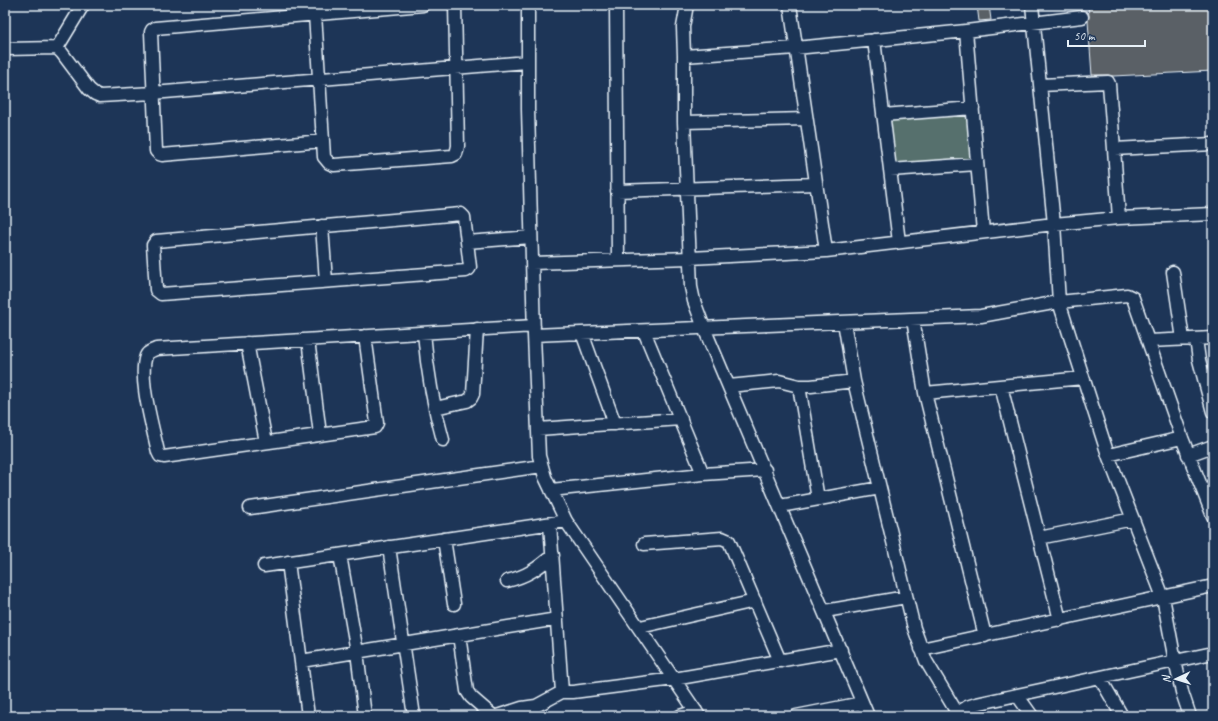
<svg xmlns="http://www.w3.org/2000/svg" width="1218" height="721" font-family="Caveat,sans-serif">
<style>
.green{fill:#56706d;stroke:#9fb0b2}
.building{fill:#5a6066;stroke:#e8f1f8}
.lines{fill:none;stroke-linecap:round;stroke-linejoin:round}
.minor-casing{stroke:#e8f1f8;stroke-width:15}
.minor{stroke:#1d3557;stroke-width:12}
</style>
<rect width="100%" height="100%" fill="#1d3557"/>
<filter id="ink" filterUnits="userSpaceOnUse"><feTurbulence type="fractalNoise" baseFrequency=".025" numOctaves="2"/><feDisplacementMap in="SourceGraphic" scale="8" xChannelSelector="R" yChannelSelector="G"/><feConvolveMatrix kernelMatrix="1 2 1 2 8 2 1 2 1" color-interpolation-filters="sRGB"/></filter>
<g filter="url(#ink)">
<!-- green -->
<path class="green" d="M 967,113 L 972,160 L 895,165 L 890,120 Z"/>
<!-- building -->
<path class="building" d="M 977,5 L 989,5 L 991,20 L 979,21 Z
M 1088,5 L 1213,5 L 1213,71 L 1113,76 L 1108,75 L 1092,75 L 1088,21 L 1089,16 Z"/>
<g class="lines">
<defs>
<path id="minor" d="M 528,5 L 528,109 L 534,335 L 539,456 L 545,477 L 566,521 L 699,716
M 616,5 L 618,259
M 790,5 L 826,251
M 315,14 L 324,157 L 329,163 L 334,165 L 452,156 L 456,154 L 458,146 L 455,5
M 966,31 L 983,232
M 874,40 L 899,242
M 57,48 L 83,5
M 5,49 L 57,48 L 62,53 L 89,89 L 95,94 L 100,96 L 153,93 L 527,62
M 684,56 L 683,27 L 687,5
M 1040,85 L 1108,82 L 1109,84 L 1114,149
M 883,115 L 973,108
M 684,122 L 806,119
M 323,141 L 162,155 L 159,154 L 156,151 L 151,32 L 152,30 L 155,28 L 423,5
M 890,170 L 977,164
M 617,191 L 816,184
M 1119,218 L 1114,149 L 1213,144
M 322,226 L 326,281
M 467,242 L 464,217 L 461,214 L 156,241 L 153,245 L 156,290 L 161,294 L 466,271 L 469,269 L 470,267 L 467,242 L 531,237
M 532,263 L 690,258 L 826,251 L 1054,224 L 1119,218 L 1213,214
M 1173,272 L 1183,339
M 913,319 L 925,393 L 985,636
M 844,322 L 854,381 L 914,628 L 926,661 L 959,716
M 644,331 L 703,474
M 424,333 C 427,369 433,405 443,440
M 582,333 L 615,424
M 534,335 L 981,316 L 1059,302 L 1054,224 L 1032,5
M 365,336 L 377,423 L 375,427 L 164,457 L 160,456 L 158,452 C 153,428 138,378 146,356 C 148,351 152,351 156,349 C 282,341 408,334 534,326
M 1196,339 L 1199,360 L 1213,412
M 308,340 L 320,434
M 1149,341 L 1213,338
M 247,343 L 266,442
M 729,386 L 779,381 L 799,386 L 811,386 L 854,381
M 799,386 L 818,499
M 1001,386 L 1060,620
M 925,393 L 1083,378
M 435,408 L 467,401 L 471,398 L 473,394 L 477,329
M 538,429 L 681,419
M 1108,455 L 1182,438
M 1188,455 L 1213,446
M 551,490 L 703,474 L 765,470
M 780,506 L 880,488
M 250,508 L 542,466
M 1039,538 L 1133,519
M 444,539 L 454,604
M 644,544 L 722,538 L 729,541 L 780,661
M 389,547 L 414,716
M 340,555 L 357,652 L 365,716
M 288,562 L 308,716
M 264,566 L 566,521
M 507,581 C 527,576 537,569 553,555
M 825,611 L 906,597
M 640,627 L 755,601
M 459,635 L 467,691 L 471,697 L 493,716
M 921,649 L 1213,586
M 301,661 L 557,619
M 1100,678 L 1122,716
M 562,692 L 573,692 L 674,679 L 841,650
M 497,716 L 522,708 L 536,706 L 562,692 L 550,524
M 680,716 L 696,711
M 796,716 L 862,703
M 868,716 L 704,328 L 694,301 L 691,287 L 684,122 L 684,56 L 796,48 L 966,31 L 1082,17
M 953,716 L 967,707 L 976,704 L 1017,695
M 1032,716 L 1017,695 L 1175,661 L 1163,597 L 1108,455 L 1059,302 L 1127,295 L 1133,298 L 1182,438 L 1213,516
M 1190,716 L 1182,692 L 1175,661 L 1213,653"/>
</defs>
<!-- minor casing -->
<use href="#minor" class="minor-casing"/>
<!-- minor -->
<use href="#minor" class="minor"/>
</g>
</g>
<!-- margin -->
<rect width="1218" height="721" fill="none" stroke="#1d3557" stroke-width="20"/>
<rect x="10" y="10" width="1198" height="701" fill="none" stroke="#e8f1f8" stroke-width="1.5" filter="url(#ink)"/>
<!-- north arrow -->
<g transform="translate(1176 679) rotate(266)" stroke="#1d3557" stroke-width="3" paint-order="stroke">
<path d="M0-3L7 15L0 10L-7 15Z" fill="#e8f1f8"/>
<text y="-6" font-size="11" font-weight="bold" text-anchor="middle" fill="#e8f1f8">N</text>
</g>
<!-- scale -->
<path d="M1068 40v6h77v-6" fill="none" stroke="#e8f1f8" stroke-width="2"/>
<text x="1074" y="40" font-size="12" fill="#e8f1f8" stroke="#1d3557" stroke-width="3" paint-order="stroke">50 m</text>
</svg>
